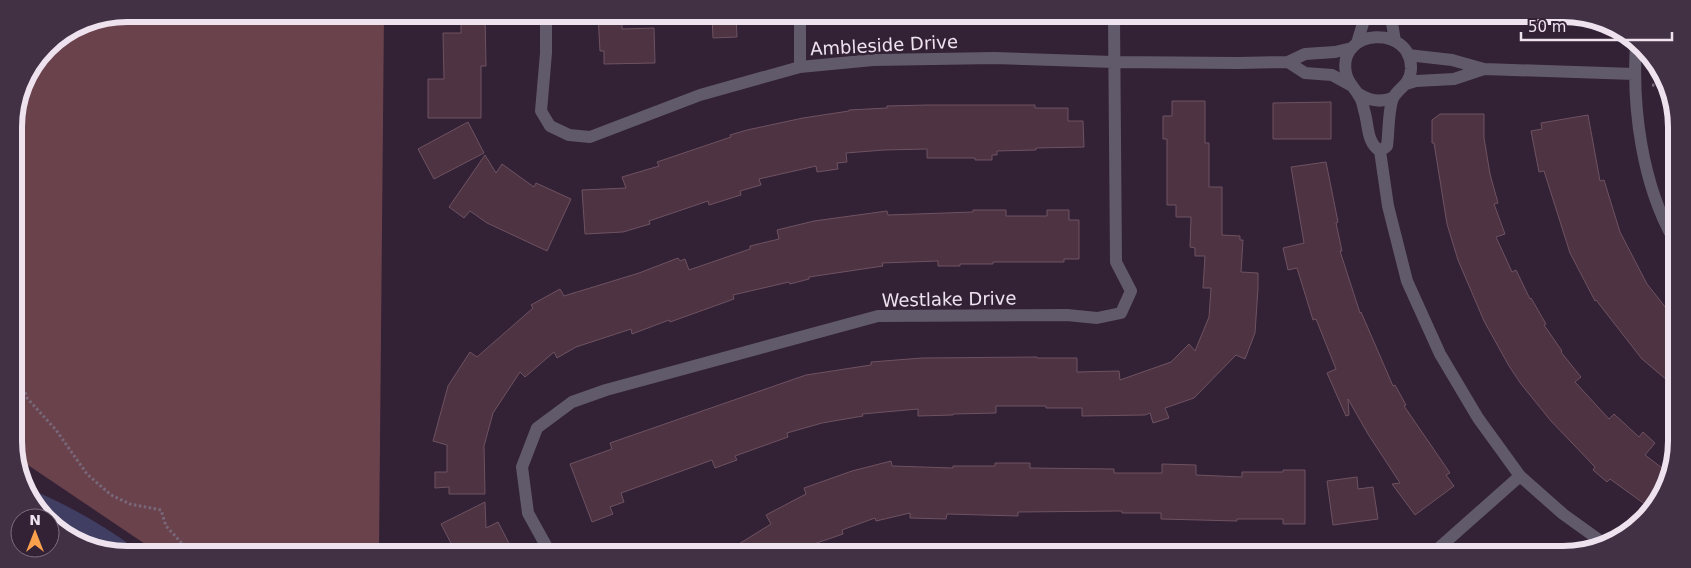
<svg xmlns="http://www.w3.org/2000/svg" width="1691" height="568" font-family="'DejaVu Sans',sans-serif">
<style>
.green{fill:#6a424c}
.water{fill:#403e62}
.building{fill:#4e3443;stroke:#6e5262}
.lines{fill:none;stroke-linecap:round;stroke-linejoin:round}
.path{stroke:#78687a;stroke-width:3;stroke-dasharray:2.5 2.5;stroke-linecap:butt}
.street{stroke:#615a6b;stroke-width:12}
.labels{text-anchor:middle;dominant-baseline:central;stroke-width:5;stroke-linejoin:round;paint-order:stroke}
.street-label{font-size:18px;fill:#eee2ef;stroke:#332135}
.rim{fill:none;stroke:#eee2ef;stroke-width:6}
</style>
<rect width="100%" height="100%" fill="#332135"/>
<!-- green -->
<path class="green" d="M 127,14 L 384,14 L 379,551 L 154,550 L 16,457 L 14,120 L 22,83 L 47,47 L 84,22 Z"/>
<!-- water -->
<path class="water" d="M 28,488 C 66,504 104,525 137,550 L 97,550 L 50,521 L 50,518 L 42,516 Z"/>
<!-- building -->
<path class="building" d="M 461,15 L 485,15 L 486,66 L 481,66 L 481,118 L 428,118 L 428,79 L 444,79 L 443,33 L 461,33 Z
M 598,15 L 622,15 L 622,29 L 654,28 L 655,63 L 604,64 L 604,51 L 600,51 Z
M 712,15 L 736,15 L 737,37 L 713,38 Z
M 1172,101 L 1205,101 L 1205,143 L 1209,143 L 1209,187 L 1222,187 L 1222,235 L 1240,236 L 1240,240 L 1243,240 L 1241,272 L 1258,273 L 1258,288 L 1255,333 L 1245,359 L 1236,355 L 1194,398 L 1165,408 L 1169,418 L 1153,423 L 1150,413 L 1145,415 L 1082,416 L 1082,408 L 1046,408 L 1046,406 L 996,406 L 996,413 L 953,414 L 953,415 L 918,416 L 918,409 L 862,414 L 863,416 L 822,423 L 787,433 L 788,437 L 735,456 L 737,460 L 715,468 L 712,460 L 621,493 L 624,502 L 610,507 L 613,514 L 592,522 L 570,464 L 612,449 L 610,443 L 806,375 L 871,365 L 871,362 L 922,358 L 1037,357 L 1037,358 L 1077,358 L 1077,372 L 1119,371 L 1120,380 L 1171,362 L 1189,344 L 1195,351 L 1209,317 L 1211,288 L 1203,288 L 1205,256 L 1195,256 L 1195,248 L 1190,247 L 1191,217 L 1176,217 L 1176,205 L 1167,205 L 1167,139 L 1163,139 L 1163,116 L 1172,116 Z
M 1331,102 L 1331,139 L 1273,139 L 1273,103 Z
M 927,105 L 1035,105 L 1035,108 L 1068,108 L 1068,121 L 1083,121 L 1084,147 L 1036,148 L 1036,150 L 997,151 L 997,155 L 992,155 L 992,160 L 975,160 L 975,158 L 927,158 L 927,149 L 884,150 L 846,153 L 847,162 L 837,163 L 838,169 L 817,172 L 816,166 L 759,179 L 761,185 L 740,191 L 741,195 L 709,205 L 708,201 L 649,221 L 650,224 L 623,232 L 585,234 L 582,190 L 626,188 L 622,177 L 659,166 L 657,162 L 731,137 L 730,135 L 747,130 L 803,118 L 849,111 L 849,110 L 887,108 L 887,106 Z
M 1440,114 L 1484,114 L 1484,138 L 1490,174 L 1498,203 L 1494,204 L 1505,234 L 1496,237 L 1512,272 L 1516,270 L 1530,299 L 1531,298 L 1546,324 L 1544,325 L 1562,351 L 1561,352 L 1581,377 L 1575,382 L 1609,419 L 1614,414 L 1639,437 L 1643,432 L 1655,443 L 1645,455 L 1670,474 L 1646,505 L 1610,479 L 1607,482 L 1593,470 L 1595,467 L 1551,421 L 1521,384 L 1509,366 L 1484,321 L 1458,260 L 1447,224 L 1434,143 L 1432,143 L 1432,120 Z
M 1588,115 L 1600,181 L 1604,180 L 1620,232 L 1647,284 L 1674,318 L 1674,386 L 1642,359 L 1596,300 L 1595,301 L 1570,253 L 1544,171 L 1539,172 L 1531,131 L 1542,129 L 1541,123 Z
M 468,122 L 484,153 L 434,179 L 418,149 Z
M 485,155 L 496,173 L 502,164 L 534,187 L 536,183 L 571,199 L 547,251 L 487,223 L 470,211 L 464,218 L 449,207 Z
M 1326,162 L 1338,222 L 1336,223 L 1342,251 L 1340,251 L 1360,313 L 1361,312 L 1393,386 L 1395,385 L 1406,405 L 1404,406 L 1450,473 L 1446,475 L 1454,486 L 1415,515 L 1392,484 L 1400,483 L 1368,434 L 1348,399 L 1349,415 L 1346,416 L 1327,373 L 1336,369 L 1316,319 L 1313,320 L 1297,268 L 1288,270 L 1283,248 L 1304,243 L 1291,167 Z
M 973,210 L 1006,210 L 1006,216 L 1047,216 L 1047,210 L 1069,210 L 1069,220 L 1079,220 L 1079,259 L 1064,259 L 1064,262 L 993,262 L 993,264 L 960,264 L 960,266 L 938,266 L 938,261 L 882,263 L 883,266 L 809,277 L 809,279 L 790,284 L 789,282 L 733,295 L 734,299 L 670,322 L 669,320 L 632,334 L 631,329 L 576,347 L 557,358 L 554,352 L 525,377 L 520,372 L 493,413 L 484,446 L 485,494 L 449,494 L 449,487 L 435,488 L 435,472 L 447,472 L 447,445 L 433,441 L 448,386 L 470,352 L 477,357 L 533,308 L 531,305 L 560,289 L 564,296 L 639,273 L 678,258 L 680,261 L 685,259 L 689,270 L 750,249 L 750,246 L 779,239 L 777,230 L 814,221 L 887,211 L 888,215 L 973,212 Z
M 891,461 L 892,466 L 953,468 L 953,466 L 995,466 L 995,463 L 1030,463 L 1030,468 L 1114,469 L 1114,473 L 1162,473 L 1162,464 L 1196,465 L 1196,475 L 1242,477 L 1242,472 L 1283,472 L 1283,470 L 1305,470 L 1305,524 L 1283,524 L 1283,519 L 1237,519 L 1237,521 L 1161,519 L 1161,513 L 1122,513 L 1122,511 L 1018,512 L 1018,516 L 947,514 L 946,519 L 910,518 L 910,513 L 876,521 L 875,518 L 842,530 L 843,534 L 805,547 L 808,552 L 726,552 L 771,524 L 766,515 L 806,494 L 804,488 L 852,471 Z
M 1357,477 L 1358,489 L 1373,487 L 1378,519 L 1333,525 L 1327,481 Z
M 485,502 L 486,528 L 498,522 L 513,551 L 455,551 L 441,524 Z"/>
<g class="lines">
<!-- path -->
<path class="path" d="M 1652,85 L 1666,87
M 15,364 L 27,398 L 56,430 L 87,474 L 111,495 L 130,504 L 161,510 L 166,526 L 189,551"/>
<!-- street -->
<path class="street" d="M 546,15 L 546,53 L 541,111 L 550,126 L 569,135 L 590,137 L 700,95 L 800,67 L 873,60 L 995,58 L 1113,62 L 1238,63 L 1288,62 L 1305,54 L 1335,52 L 1352,48
M 1391,17 L 1395,41
M 1357,43 L 1365,17
M 1636,44 C 1632,108 1642,184 1674,240
M 1408,55 L 1452,60 L 1484,69 L 1634,74
M 1288,62 L 1305,73 L 1332,75 L 1352,86
M 800,67 L 800,16
M 1406,84 L 1416,81 L 1454,79 L 1484,69
M 1359,94 C 1370,101 1380,103 1392,98
M 1380,151 L 1387,146 C 1389,131 1388,115 1392,101 C 1395,89 1410,87 1411,69 C 1412,24 1337,28 1346,73 C 1347,82 1355,88 1359,96 C 1362,100 1363,105 1364,110 C 1369,125 1366,142 1380,151 L 1388,206 L 1407,281 L 1440,354 L 1478,418 L 1520,476 L 1563,514 L 1602,542
M 549,551 L 528,513 L 522,467 L 537,428 L 572,402 L 606,390 L 878,316 L 1067,315 L 1097,318 L 1121,313 L 1131,291 L 1116,262 L 1114,16
M 1432,554 L 1520,476"/>
</g>
<g class="labels">
<!-- street labels -->
<g class="street-label">
<text transform="translate(884 45) rotate(-3)">Ambleside Drive</text>
<text transform="translate(949 299) rotate(-1)">Westlake Drive</text>
</g>
</g>
<!-- crop -->
<path d="M0 0H1691V568H0ZM127 22H1563A105 105 0 0 1 1668 127V441A105 105 0 0 1 1563 546H127A105 105 0 0 1 22 441V127A105 105 0 0 1 127 22Z" fill="#423044" fill-rule="evenodd"/>
<path class="rim" d="M127 22H1563A105 105 0 0 1 1668 127V441A105 105 0 0 1 1563 546H127A105 105 0 0 1 22 441V127A105 105 0 0 1 127 22Z"/>
<!-- north arrow -->
<g transform="translate(35 533)"><circle r="24" fill="#332135" stroke="#7e6e7f"/>
<path d="M0-4L9 19L0 12L-9 19Z" fill="#f9a04c"/>
<text y="-8" font-size="14" font-weight="bold" text-anchor="middle" fill="#eee2ef">N</text>
</g>
<!-- scale -->
<path d="M1521 32v8h151v-8" fill="none" stroke="#eee2ef" stroke-width="2.5"/>
<text x="1528" y="32" font-size="15" fill="#eee2ef" stroke="#332135" stroke-width="4" paint-order="stroke">50 m</text>
</svg>
